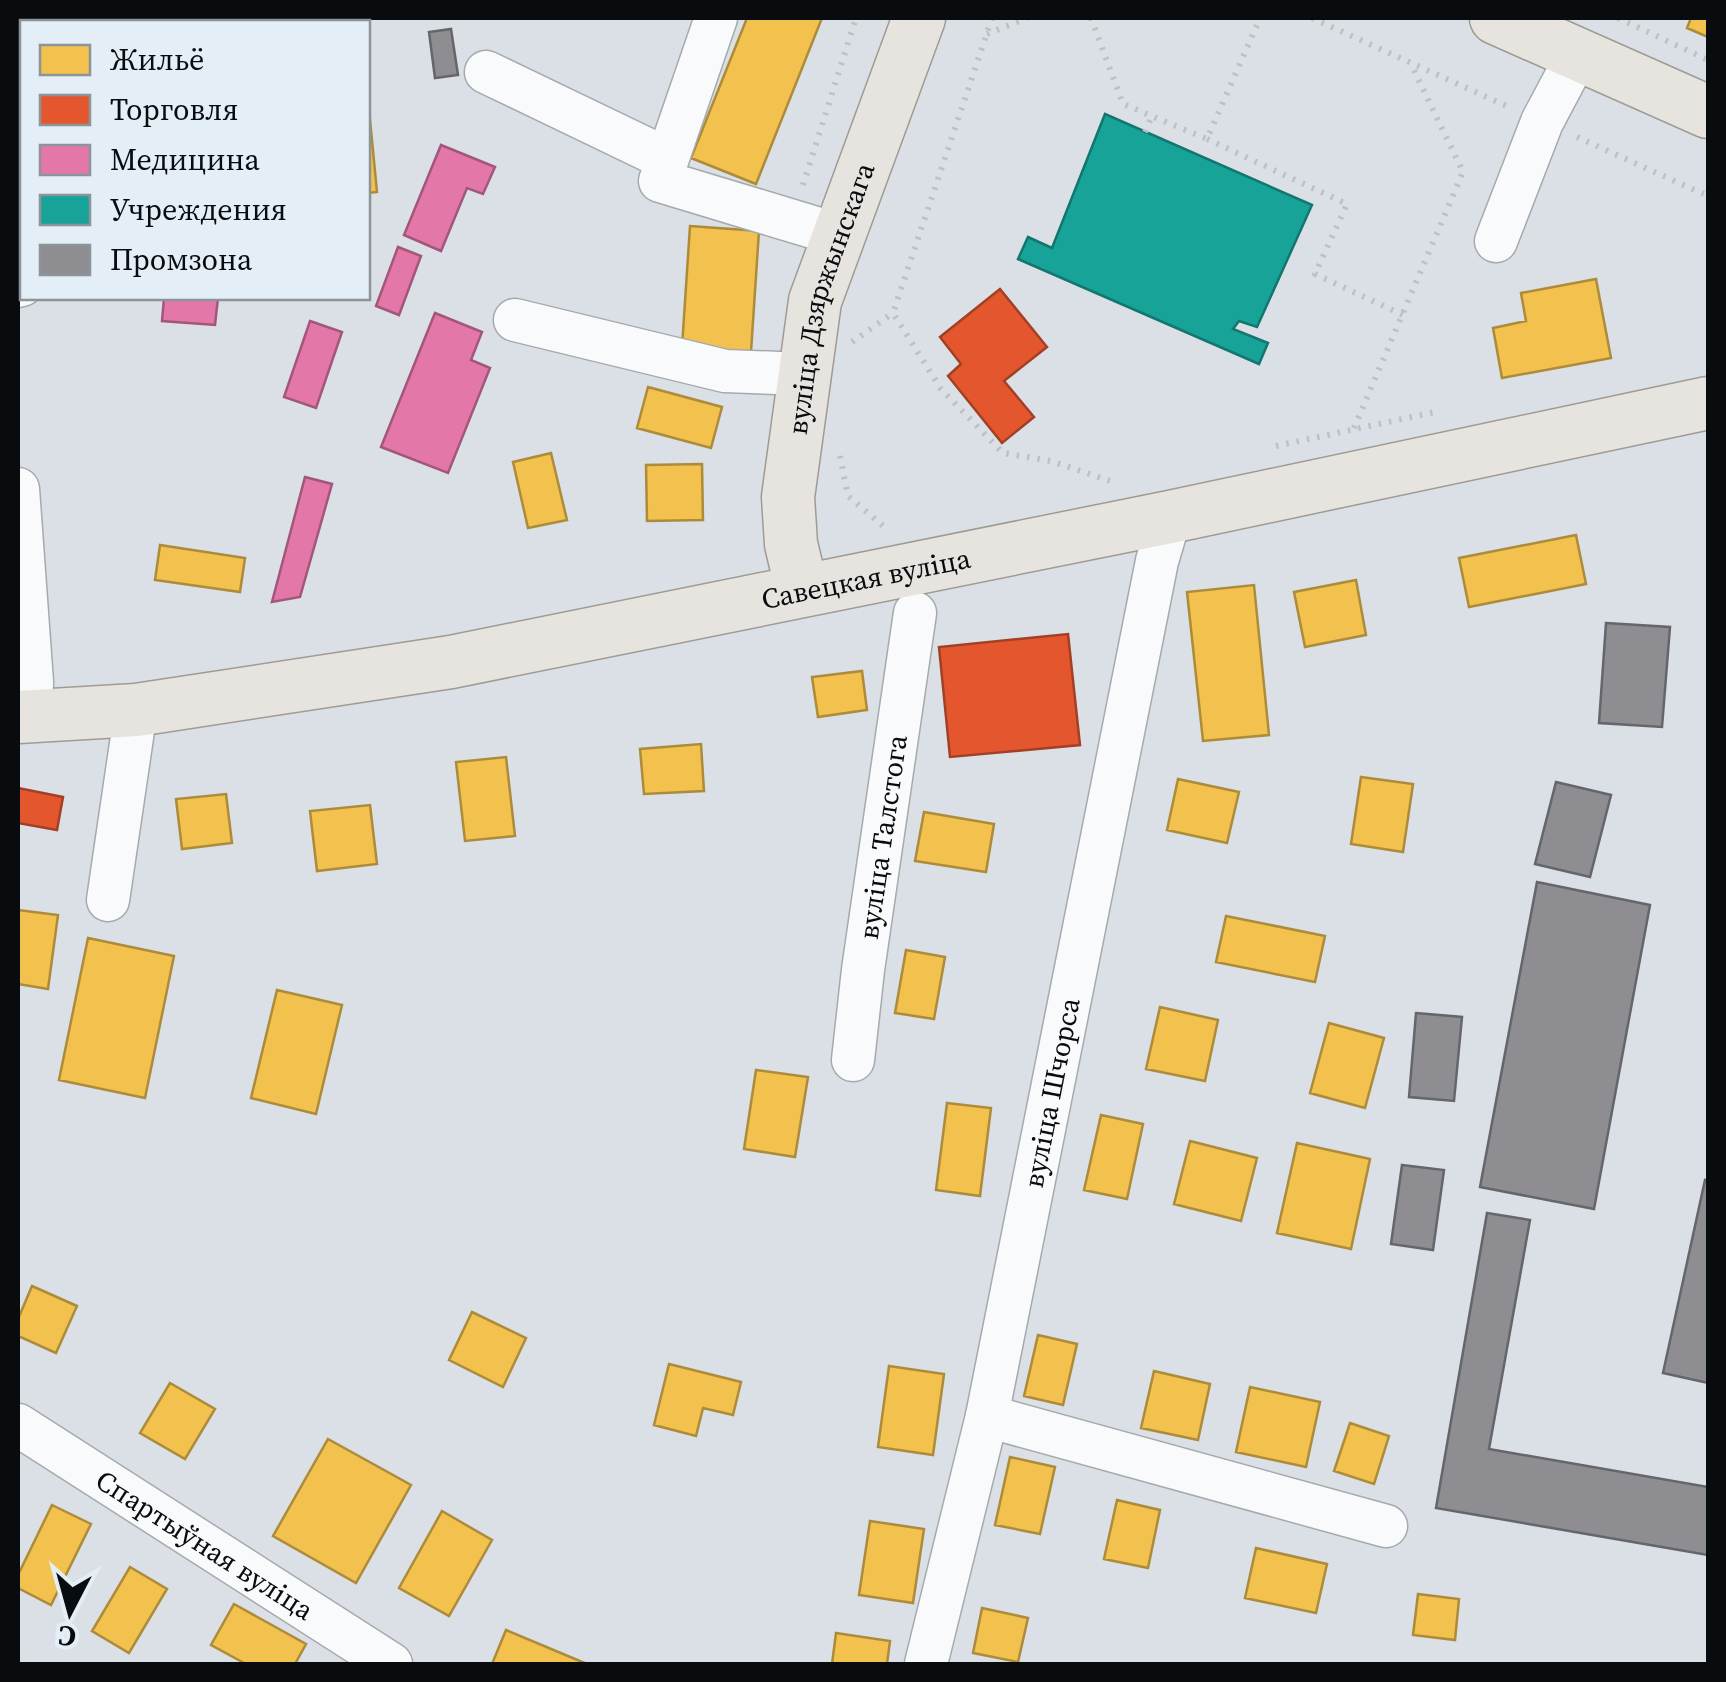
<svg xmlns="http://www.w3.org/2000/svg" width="1726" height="1682" font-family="'Source Serif 4',serif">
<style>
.homes{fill:#f2c14e;stroke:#ac8b3b;stroke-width:2.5}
.shops{fill:#e4572e;stroke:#a24025;stroke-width:2.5}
.health{fill:#e377a8;stroke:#a2577a;stroke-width:2.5}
.public{fill:#17a398;stroke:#13766f;stroke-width:2.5}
.industry{fill:#8d8d92;stroke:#65666b;stroke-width:2.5}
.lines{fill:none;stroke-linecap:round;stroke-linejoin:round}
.minor-casing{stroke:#a6aaad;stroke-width:45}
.major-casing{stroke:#9f9b94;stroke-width:55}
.path{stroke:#bfc0c3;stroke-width:6;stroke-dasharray:2.5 8;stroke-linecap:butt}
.minor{stroke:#f9fafb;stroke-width:42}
.major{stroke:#e7e4df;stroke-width:52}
.labels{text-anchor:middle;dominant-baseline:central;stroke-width:10;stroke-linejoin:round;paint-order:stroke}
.street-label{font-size:28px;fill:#090c0f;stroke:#e3eef6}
</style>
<rect width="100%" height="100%" fill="#dae0e5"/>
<!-- homes -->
<path class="homes" d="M 747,18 L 822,18 L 756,184 L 691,158 Z
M 1691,18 L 1708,18 L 1708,37 L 1687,28 Z
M 368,99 L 377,192 L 368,193 Z
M 18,146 L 22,146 L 22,236 L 18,236 Z
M 690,226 L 759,231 L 751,352 L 682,347 Z
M 1596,279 L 1611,358 L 1502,378 L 1493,328 L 1526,321 L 1521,293 Z
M 648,387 L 722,407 L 711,448 L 637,428 Z
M 551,453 L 567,520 L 528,528 L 513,462 Z
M 702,464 L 703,520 L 647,521 L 646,465 Z
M 1576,535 L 1586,584 L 1469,607 L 1459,558 Z
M 160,545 L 245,558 L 240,592 L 155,580 Z
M 1356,580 L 1366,635 L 1305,647 L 1294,592 Z
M 1254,585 L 1269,735 L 1203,741 L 1187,592 Z
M 862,671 L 867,710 L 818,717 L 812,677 Z
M 701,744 L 704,791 L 644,794 L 640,749 Z
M 506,757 L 515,836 L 465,841 L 456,762 Z
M 1361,777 L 1413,784 L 1403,852 L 1351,844 Z
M 1178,779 L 1239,792 L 1227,843 L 1167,830 Z
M 226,794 L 232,843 L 182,849 L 176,799 Z
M 370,805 L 377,864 L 317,871 L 310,811 Z
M 924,812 L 994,824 L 986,872 L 915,861 Z
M 18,910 L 58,915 L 48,989 L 18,984 Z
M 1226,916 L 1325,936 L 1315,982 L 1216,962 Z
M 88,938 L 174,956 L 145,1098 L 59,1080 Z
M 906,950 L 945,957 L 934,1019 L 895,1013 Z
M 277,990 L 342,1005 L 316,1114 L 251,1098 Z
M 1160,1007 L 1218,1020 L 1205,1081 L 1146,1069 Z
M 1329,1023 L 1384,1038 L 1365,1108 L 1310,1093 Z
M 756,1070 L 808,1077 L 795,1157 L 744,1149 Z
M 947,1103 L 991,1108 L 980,1196 L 936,1190 Z
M 1101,1115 L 1143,1124 L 1127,1199 L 1084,1190 Z
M 1190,1141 L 1257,1158 L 1241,1221 L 1174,1204 Z
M 1297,1143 L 1370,1159 L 1351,1249 L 1277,1233 Z
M 32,1286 L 77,1306 L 56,1353 L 18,1336 L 18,1319 Z
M 472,1312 L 526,1338 L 503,1387 L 449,1360 Z
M 1038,1335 L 1077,1344 L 1063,1405 L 1024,1396 Z
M 669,1364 L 741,1382 L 733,1415 L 703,1408 L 696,1436 L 654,1425 Z
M 889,1366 L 944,1374 L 933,1455 L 878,1447 Z
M 1154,1371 L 1210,1384 L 1198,1440 L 1141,1428 Z
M 170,1383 L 215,1409 L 185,1459 L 140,1433 Z
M 1250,1387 L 1320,1402 L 1306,1467 L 1236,1452 Z
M 1350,1423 L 1389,1436 L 1374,1484 L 1334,1471 Z
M 328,1439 L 411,1485 L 356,1583 L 273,1536 Z
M 1010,1457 L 1055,1467 L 1040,1534 L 995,1525 Z
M 1117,1500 L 1160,1510 L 1148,1568 L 1104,1559 Z
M 52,1505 L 91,1524 L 51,1605 L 18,1588 L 18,1575 Z
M 442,1511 L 492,1540 L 449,1616 L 399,1588 Z
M 870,1521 L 924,1529 L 913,1603 L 859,1595 Z
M 1256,1548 L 1327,1564 L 1316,1613 L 1245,1598 Z
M 130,1567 L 167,1589 L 129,1653 L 92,1631 Z
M 1418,1594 L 1459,1599 L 1455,1640 L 1413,1635 Z
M 234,1604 L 306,1644 L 295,1664 L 246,1664 L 211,1645 Z
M 982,1608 L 1028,1618 L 1018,1662 L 973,1653 Z
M 506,1630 L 587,1664 L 492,1664 Z
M 836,1633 L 890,1641 L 887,1664 L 832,1664 Z"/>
<!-- shops -->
<path class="shops" d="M 1000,289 L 1047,347 L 1004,381 L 1034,417 L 1002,443 L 948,376 L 961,364 L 940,337 Z
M 1068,634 L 1080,745 L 950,757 L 939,647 Z
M 18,788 L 63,797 L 57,830 L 18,823 Z"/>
<!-- health -->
<path class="health" d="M 441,145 L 495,167 L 483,194 L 467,188 L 441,251 L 404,235 Z
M 398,247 L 421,256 L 399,315 L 376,306 Z
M 164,298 L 218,298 L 215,325 L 162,321 Z
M 435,313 L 482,332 L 471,360 L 490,368 L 448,473 L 381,447 Z
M 310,321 L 342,332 L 316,408 L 284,397 Z
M 305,477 L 332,484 L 300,597 L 272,602 Z"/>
<!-- public -->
<path class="public" d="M 1105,114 L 1312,205 L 1257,327 L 1239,321 L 1233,329 L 1268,343 L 1259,364 L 1018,259 L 1028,237 L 1052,248 Z"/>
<!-- industry -->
<path class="industry" d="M 18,18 L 71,18 L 71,22 L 22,22 L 22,72 L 18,73 Z
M 451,29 L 458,75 L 435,78 L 429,32 Z
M 1606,623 L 1670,627 L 1662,727 L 1599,723 Z
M 1556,782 L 1611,795 L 1590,877 L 1535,864 Z
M 1537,882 L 1650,905 L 1594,1209 L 1480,1187 Z
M 1416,1013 L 1462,1017 L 1454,1101 L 1409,1097 Z
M 1402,1165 L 1444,1170 L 1433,1250 L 1391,1244 Z
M 1705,1180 L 1708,1181 L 1708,1383 L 1663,1373 Z
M 1487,1213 L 1530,1220 L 1489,1449 L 1708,1487 L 1708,1555 L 1436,1508 Z"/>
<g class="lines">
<defs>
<g id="minor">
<path d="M 112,18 L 113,22"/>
<path d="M 716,18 L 660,181 L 839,235"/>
<path d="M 486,72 L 667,159"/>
<path d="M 1496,241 L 1542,122 L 1577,56"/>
<path d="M 18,286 L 22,285"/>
<path d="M 515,320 L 725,371 L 805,374"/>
<path d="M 18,489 L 32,682 L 31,716"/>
<path d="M 108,900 L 136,710"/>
<path id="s1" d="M 853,1060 L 863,970 L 915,613"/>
<path d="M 987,1416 L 1386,1526"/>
<path id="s2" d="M 18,1425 L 391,1664"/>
<path id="s3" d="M 926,1664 L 987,1416 L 1157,561 L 1170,517"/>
</g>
<g id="major">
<path d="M 1496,18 L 1708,112"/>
<path id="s4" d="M 802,590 L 791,544 L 788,497 L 815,301 L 919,18"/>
<path id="s5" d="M 18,717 L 136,710 L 451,662 L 1170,517 L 1708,403"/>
</g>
</defs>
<!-- minor casing -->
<use href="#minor" class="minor-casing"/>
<!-- major casing -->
<use href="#major" class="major-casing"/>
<!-- path -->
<path class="path" d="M 992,18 L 893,313 L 941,389 L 1003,453 L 1051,461 L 1116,483
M 1091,18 L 1123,104 L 1207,139 L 1260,18
M 1312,18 L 1511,108
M 1618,18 L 1708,60
M 987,34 L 1027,18
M 1145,132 L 1152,116
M 1577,137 L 1708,196
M 1207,139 L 1347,204 L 1315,274 L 1403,315
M 803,185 L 856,18
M 852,342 L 893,313
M 1354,428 L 1463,172 L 1411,64
M 1276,446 L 1435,412
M 840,456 L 848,496 L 888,530"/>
<!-- minor -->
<use href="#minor" class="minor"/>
<!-- major -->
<use href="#major" class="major"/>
</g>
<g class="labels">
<!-- street labels -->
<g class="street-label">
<text stroke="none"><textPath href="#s4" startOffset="298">вуліца Дзяржынскага</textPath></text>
<text stroke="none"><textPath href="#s5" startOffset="860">Савецкая вуліца</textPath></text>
<text stroke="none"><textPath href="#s1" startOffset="225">вуліца Талстога</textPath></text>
<text stroke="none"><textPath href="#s3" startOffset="585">вуліца Шчорса</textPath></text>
<text stroke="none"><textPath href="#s2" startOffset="222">Спартыўная вуліца</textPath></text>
</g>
</g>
<!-- border -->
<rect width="1726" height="1682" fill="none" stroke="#090c0f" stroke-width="40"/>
<!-- legend -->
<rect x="20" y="20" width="350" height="280" fill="#e3eef6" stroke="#8c949a" stroke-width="2.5"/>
<rect x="40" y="45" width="50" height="30" fill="#f2c14e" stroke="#8c949a" stroke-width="2.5"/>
<text x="110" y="70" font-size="30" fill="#090c0f">Жильё</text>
<rect x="40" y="95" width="50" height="30" fill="#e4572e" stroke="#8c949a" stroke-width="2.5"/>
<text x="110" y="120" font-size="30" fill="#090c0f">Торговля</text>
<rect x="40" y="145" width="50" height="30" fill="#e377a8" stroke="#8c949a" stroke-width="2.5"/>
<text x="110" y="170" font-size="30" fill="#090c0f">Медицина</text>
<rect x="40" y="195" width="50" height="30" fill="#17a398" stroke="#8c949a" stroke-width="2.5"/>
<text x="110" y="220" font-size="30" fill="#090c0f">Учреждения</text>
<rect x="40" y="245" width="50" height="30" fill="#8d8d92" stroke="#8c949a" stroke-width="2.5"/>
<text x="110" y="270" font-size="30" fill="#090c0f">Промзона</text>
<!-- north arrow -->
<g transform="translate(70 1612) rotate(186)" stroke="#e3eef6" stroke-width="8" paint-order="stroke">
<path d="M0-8L18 38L0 25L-18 38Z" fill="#090c0f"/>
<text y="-15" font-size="28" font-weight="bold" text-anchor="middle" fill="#090c0f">С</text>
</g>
</svg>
